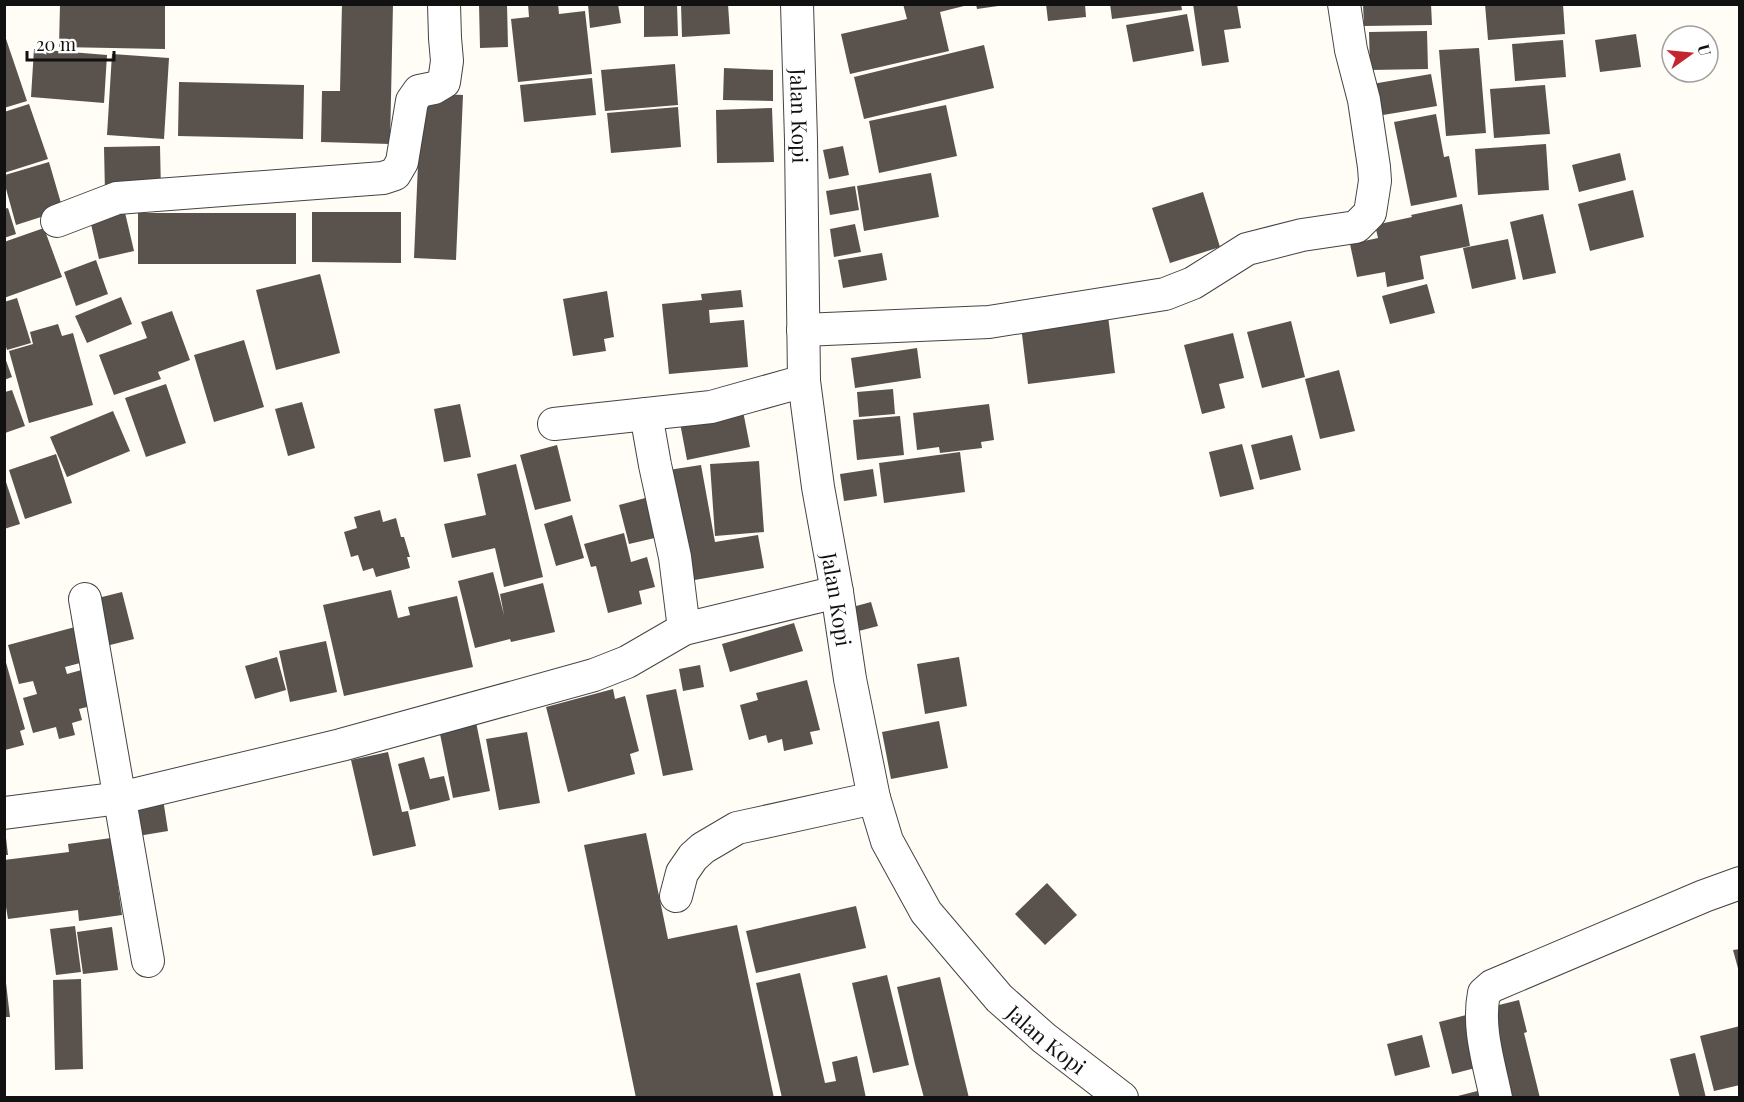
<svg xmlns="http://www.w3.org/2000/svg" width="1744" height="1102" font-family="'Playfair Display',serif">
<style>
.building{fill:#5a524d}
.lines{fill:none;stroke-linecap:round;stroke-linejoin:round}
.minor-casing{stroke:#444;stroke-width:34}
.minor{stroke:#fff;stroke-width:32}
.labels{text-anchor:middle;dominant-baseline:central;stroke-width:6;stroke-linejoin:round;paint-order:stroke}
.street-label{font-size:21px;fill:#111;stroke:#fff}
</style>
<rect width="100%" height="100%" fill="#fffdf5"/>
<!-- building -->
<path class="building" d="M 60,4 L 165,4 L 165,49 L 59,47 Z
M 342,4 L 393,4 L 390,144 L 321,142 L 322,91 L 340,91 Z
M 479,4 L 507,4 L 508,47 L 480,48 Z
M 528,4 L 558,4 L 559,14 L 585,11 L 592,74 L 518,82 L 511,19 L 529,17 Z
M 588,4 L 618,4 L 621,23 L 590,28 Z
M 644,4 L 677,4 L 678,36 L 644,37 Z
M 681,4 L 728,4 L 730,34 L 682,37 Z
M 903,4 L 968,5 L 940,12 L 949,51 L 850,74 L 841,34 L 907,19 Z
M 976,4 L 998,4 L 998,6 L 977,9 Z
M 1046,4 L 1085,4 L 1086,17 L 1048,21 Z
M 1110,4 L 1181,4 L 1182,10 L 1112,19 Z
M 1193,4 L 1237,4 L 1241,28 L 1224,30 L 1229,62 L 1202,66 Z
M 1363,4 L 1431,4 L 1432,25 L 1364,26 Z
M 1485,4 L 1563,4 L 1565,34 L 1488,40 Z
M 1187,14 L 1194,51 L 1133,62 L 1126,25 Z
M 1427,31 L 1428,69 L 1370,70 L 1369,32 Z
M 4,33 L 27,101 L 4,108 Z
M 1636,34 L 1641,67 L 1600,72 L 1595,40 Z
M 1563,40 L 1566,77 L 1515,81 L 1512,44 Z
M 984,45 L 994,88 L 864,119 L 854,77 Z
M 1479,48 L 1486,133 L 1446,136 L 1439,50 Z
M 34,49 L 107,55 L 104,103 L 31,97 Z
M 112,54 L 169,58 L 164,139 L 107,135 Z
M 675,64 L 678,105 L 605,111 L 601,70 Z
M 724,68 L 773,70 L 773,101 L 723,100 Z
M 1431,74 L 1437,106 L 1377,116 L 1372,84 Z
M 592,78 L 596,115 L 524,122 L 520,85 Z
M 179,82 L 304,85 L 303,139 L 178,136 Z
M 1545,85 L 1550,134 L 1494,138 L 1490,89 Z
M 421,93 L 463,95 L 456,260 L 414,258 Z
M 29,104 L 48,159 L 4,173 L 4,112 Z
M 946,105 L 957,156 L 879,173 L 869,121 Z
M 678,107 L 681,147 L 611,153 L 607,113 Z
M 772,108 L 774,162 L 717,163 L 716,110 Z
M 1436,114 L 1444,157 L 1449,156 L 1457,197 L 1411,206 L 1394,122 Z
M 1546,144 L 1549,190 L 1478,195 L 1475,149 Z
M 160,146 L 161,192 L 105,193 L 104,147 Z
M 843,146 L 849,175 L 829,179 L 823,150 Z
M 1620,153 L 1626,180 L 1579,192 L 1572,165 Z
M 49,162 L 63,210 L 16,225 L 5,185 L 5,175 Z
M 931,173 L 939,217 L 864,231 L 857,186 Z
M 855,186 L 859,210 L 830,215 L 826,191 Z
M 1633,190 L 1644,237 L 1590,251 L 1578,204 Z
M 1203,192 L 1220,247 L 1170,263 L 1152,208 Z
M 123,204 L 134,251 L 99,259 L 88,211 Z
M 1462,204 L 1470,246 L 1420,256 L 1424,279 L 1387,287 L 1385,272 L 1357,277 L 1350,244 L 1378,238 L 1375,225 L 1412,217 L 1411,215 Z
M 8,208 L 16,234 L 4,238 L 4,209 Z
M 312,212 L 401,212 L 401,263 L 312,262 Z
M 138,213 L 296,213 L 296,264 L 138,264 Z
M 1543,214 L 1556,273 L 1523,280 L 1510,222 Z
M 855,224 L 861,252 L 834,257 L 830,229 Z
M 44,228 L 62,277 L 4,298 L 4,242 Z
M 1508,239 L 1516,279 L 1472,289 L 1463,248 Z
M 882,253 L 887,280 L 843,288 L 838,260 Z
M 96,260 L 108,294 L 76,306 L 64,272 Z
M 320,274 L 340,353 L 276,370 L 256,290 Z
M 1427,284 L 1435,313 L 1390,324 L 1382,296 Z
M 741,290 L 743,307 L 709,310 L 710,323 L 744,320 L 748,367 L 669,374 L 662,304 L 702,300 L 701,294 Z
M 607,291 L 614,337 L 604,339 L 606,351 L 573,356 L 563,299 Z
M 121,297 L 132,324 L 87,343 L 75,316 Z
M 17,298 L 31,343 L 7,350 L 4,341 L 4,302 Z
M 172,311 L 190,360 L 158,372 L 161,379 L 114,395 L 99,355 L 147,338 L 141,322 Z
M 1108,316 L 1115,373 L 1028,384 L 1021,326 Z
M 1291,321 L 1305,377 L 1262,388 L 1247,332 Z
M 58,324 L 62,336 L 73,333 L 93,405 L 29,423 L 9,351 L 33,344 L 30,332 Z
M 1233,333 L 1244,378 L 1219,384 L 1225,408 L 1202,414 L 1184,345 Z
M 244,340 L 264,407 L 214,422 L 194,355 Z
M 917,348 L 921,378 L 855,388 L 851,358 Z
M 4,355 L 12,377 L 4,380 Z
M 1339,370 L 1355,431 L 1320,439 L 1305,379 Z
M 166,384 L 186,443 L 146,457 L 125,398 Z
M 893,389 L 895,414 L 859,417 L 857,392 Z
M 12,390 L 25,426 L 5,433 L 5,392 Z
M 302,402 L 315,448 L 288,456 L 275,409 Z
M 460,404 L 471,457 L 444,462 L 434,409 Z
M 989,404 L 994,440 L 981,442 L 982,448 L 940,453 L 939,447 L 917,450 L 913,413 Z
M 113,411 L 130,451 L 67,477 L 50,437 Z
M 743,411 L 750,447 L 687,460 L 680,423 Z
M 900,416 L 904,455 L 857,460 L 853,420 Z
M 1292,435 L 1301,470 L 1260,480 L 1251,445 Z
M 1242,444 L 1254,489 L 1220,497 L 1209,452 Z
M 557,445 L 571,501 L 535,510 L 520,455 Z
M 960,452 L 965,492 L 884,503 L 879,463 Z
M 56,454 L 72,503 L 25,519 L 9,470 Z
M 759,461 L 764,532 L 715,536 L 710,464 Z
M 516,464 L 543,577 L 504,587 L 495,548 L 452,558 L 444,524 L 486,515 L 477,474 Z
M 701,465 L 715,542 L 758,535 L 764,568 L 683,582 L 662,471 Z
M 873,469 L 877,496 L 844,501 L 840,474 Z
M 4,476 L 20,524 L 4,529 Z
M 649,497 L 659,537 L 629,544 L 619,505 Z
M 380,510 L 383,522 L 396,518 L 401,537 L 404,537 L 410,557 L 407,557 L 410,568 L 376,577 L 373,568 L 363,571 L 358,555 L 351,557 L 344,532 L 357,528 L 354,517 Z
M 572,515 L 584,558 L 556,566 L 544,524 Z
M 624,533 L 631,562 L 647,557 L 655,587 L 639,591 L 642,604 L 608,613 L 596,566 L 591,567 L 584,544 Z
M 493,572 L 504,615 L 500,594 L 543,583 L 555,632 L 511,642 L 510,639 L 475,648 L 458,581 Z
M 391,590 L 398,618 L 410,615 L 408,607 L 457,596 L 473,667 L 344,696 L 323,605 Z
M 122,592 L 134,639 L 106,646 L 94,599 Z
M 871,602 L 878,626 L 851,633 L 845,609 Z
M 794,623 L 803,651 L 730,672 L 722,644 Z
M 75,627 L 84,662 L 65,667 L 67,674 L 85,669 L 95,705 L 79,709 L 82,720 L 72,723 L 75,735 L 59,739 L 56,727 L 33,733 L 23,698 L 37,694 L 33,681 L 19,684 L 8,645 Z
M 326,641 L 337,692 L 290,702 L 279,651 Z
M 277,657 L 286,690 L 255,699 L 245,666 Z
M 959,657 L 967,706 L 925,714 L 917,664 Z
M 5,659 L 25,729 L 20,731 L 24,745 L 5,750 Z
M 700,665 L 704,687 L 683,691 L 679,669 Z
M 807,680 L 820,730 L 810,732 L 813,744 L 784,751 L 782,739 L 768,743 L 766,735 L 749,740 L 740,705 L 758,700 L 756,693 Z
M 613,689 L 615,699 L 625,696 L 639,751 L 630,754 L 635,774 L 568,792 L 546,707 Z
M 676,689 L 693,770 L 663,776 L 646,695 Z
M 939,721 L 948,768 L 891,779 L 882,732 Z
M 476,722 L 490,791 L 453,798 L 439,729 Z
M 527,732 L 540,803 L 499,810 L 486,739 Z
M 388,752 L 402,812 L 408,811 L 416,846 L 373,856 L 351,760 Z
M 424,757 L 430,779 L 444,776 L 450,800 L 410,810 L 398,764 Z
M 163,799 L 168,831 L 138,836 L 133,804 Z
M 646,833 L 668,939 L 737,925 L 774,1098 L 636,1098 L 584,845 Z
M 4,838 L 6,838 L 8,855 L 4,855 Z
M 111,838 L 122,915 L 79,921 L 78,910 L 8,919 L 4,895 L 4,860 L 69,852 L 68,844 Z
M 1047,883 L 1077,915 L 1045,945 L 1015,914 Z
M 856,906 L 866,948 L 756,973 L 746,931 Z
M 75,926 L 81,972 L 56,975 L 50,929 Z
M 112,927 L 118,970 L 83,974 L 77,932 Z
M 1740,949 L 1740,971 L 1739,972 L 1733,950 Z
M 800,973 L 825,1083 L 836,1081 L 832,1062 L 857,1056 L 866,1098 L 782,1098 L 756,983 Z
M 887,975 L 909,1065 L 873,1073 L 852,983 Z
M 940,977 L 958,1053 L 969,1098 L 924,1098 L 915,1064 L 897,987 Z
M 81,979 L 83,1069 L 55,1070 L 53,980 Z
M 6,983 L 10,1017 L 4,1017 L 4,984 Z
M 1519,1000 L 1527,1032 L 1524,1033 L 1540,1098 L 1501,1098 L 1483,1009 Z
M 1474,1013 L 1487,1065 L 1452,1074 L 1439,1022 Z
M 1740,1026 L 1740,1085 L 1714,1091 L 1700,1036 Z
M 1422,1035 L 1430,1067 L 1395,1076 L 1387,1044 Z
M 1695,1053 L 1706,1098 L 1680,1098 L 1670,1059 Z
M 1485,1089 L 1487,1098 L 1454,1098 L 1454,1097 Z"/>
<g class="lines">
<defs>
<g id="minor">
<path id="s1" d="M 797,4 L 801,140 L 804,381 L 818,487 L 837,592 L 850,679 L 874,798 L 887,841 L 926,912 L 999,998 L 1044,1038 L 1122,1098"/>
<path d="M 57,221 L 117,198 L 383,178 L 395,174 L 402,162 L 412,101 L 419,91 L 434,88 L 444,82 L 447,61 L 445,38 L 444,4"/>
<path d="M 803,330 L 989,322 L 1165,294 L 1193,283 L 1247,249 L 1302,235 L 1356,227 L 1370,213 L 1375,181 L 1374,167 L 1364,100 L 1351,50 L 1344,4"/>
<path d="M 646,414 L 655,465 L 675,557 L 684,629"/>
<path d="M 554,424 L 711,407 L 804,381"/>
<path d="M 85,599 L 148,961"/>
<path d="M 4,813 L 120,798 L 341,745 L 594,675 L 627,662 L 684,629 L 837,592"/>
<path d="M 676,896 L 682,873 L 693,857 L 703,848 L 737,828 L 874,798"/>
<path d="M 1496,1098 C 1489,1063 1477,1028 1484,993 L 1492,986 L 1704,896 L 1740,883"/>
</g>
</defs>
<!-- minor casing -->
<use href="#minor" class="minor-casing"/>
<!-- minor -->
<use href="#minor" class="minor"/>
</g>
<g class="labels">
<!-- street labels -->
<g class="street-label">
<text stroke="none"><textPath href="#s1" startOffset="112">Jalan Kopi</textPath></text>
<text stroke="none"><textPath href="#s1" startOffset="598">Jalan Kopi</textPath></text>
<text stroke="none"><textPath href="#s1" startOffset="1102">Jalan Kopi</textPath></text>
</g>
</g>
<!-- border -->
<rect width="1744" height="1102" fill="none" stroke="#111111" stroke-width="12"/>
<!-- north arrow -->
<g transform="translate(1690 54) rotate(75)"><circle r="28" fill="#ffffff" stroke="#a0a0a0" stroke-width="1.5"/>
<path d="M0-4.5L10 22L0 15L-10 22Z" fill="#c4262e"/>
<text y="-9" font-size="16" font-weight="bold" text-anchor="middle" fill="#111111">U</text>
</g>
<!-- scale -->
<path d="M27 51v9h87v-9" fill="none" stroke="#111111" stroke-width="3"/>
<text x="36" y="51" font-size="18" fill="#111111" stroke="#ffffff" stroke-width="4.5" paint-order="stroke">20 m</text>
</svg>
